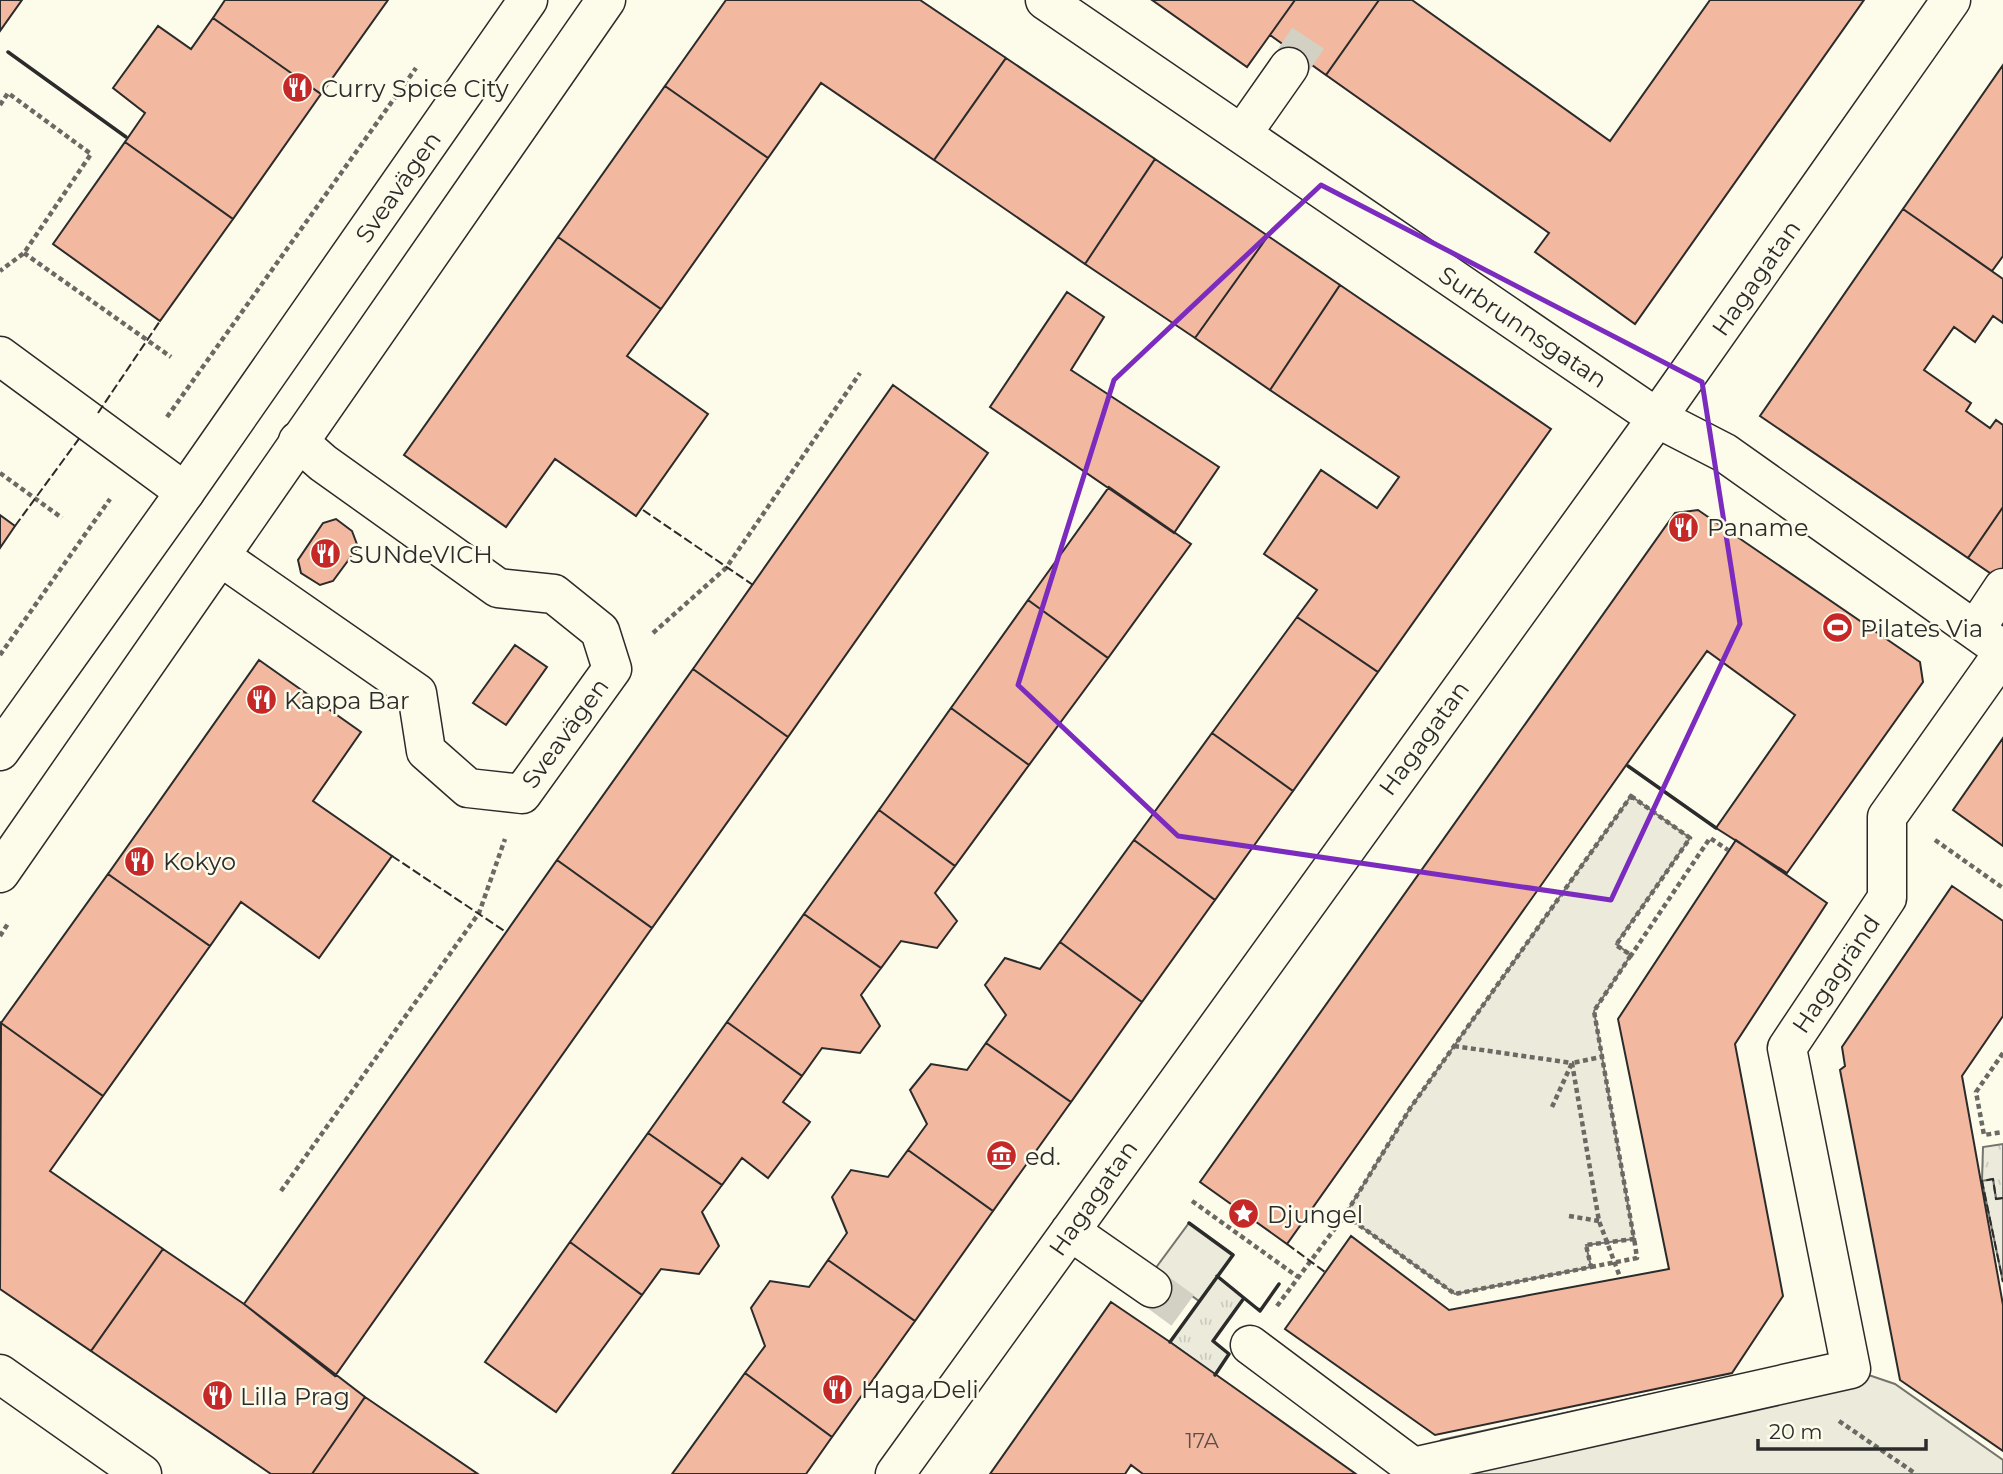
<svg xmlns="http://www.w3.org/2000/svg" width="2003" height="1474" font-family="Montserrat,sans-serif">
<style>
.grass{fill:url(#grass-tufts);stroke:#74746e;stroke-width:2}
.park{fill:#ecebdb;stroke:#74746e;stroke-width:2}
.parking{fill:#eceadb;stroke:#74746e;stroke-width:2}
.building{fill:#f2b8a0;stroke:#2b2b2b;stroke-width:2}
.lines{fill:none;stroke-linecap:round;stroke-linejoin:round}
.minor-tunnel{stroke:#d3d1c4;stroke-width:38;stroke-dasharray:38 19;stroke-linecap:butt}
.minor-casing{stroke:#2b2b2b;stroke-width:41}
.major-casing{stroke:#2b2b2b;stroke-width:41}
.path{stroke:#6a6964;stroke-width:4.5;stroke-dasharray:5 3.5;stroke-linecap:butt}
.minor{stroke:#fdfbea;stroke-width:38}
.major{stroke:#fdfbea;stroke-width:38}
.fence{stroke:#2b2b2b;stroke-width:2;stroke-dasharray:9 3.5;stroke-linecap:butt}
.wall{stroke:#2b2b2b;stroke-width:3.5}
.marked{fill:none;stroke:#7b2cbf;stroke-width:5;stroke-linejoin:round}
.labels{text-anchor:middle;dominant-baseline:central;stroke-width:5;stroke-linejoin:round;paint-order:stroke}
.number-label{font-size:21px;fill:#5d4e48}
.poi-label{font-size:24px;fill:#2b2b2b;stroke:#fdfbea;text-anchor:start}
.street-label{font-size:24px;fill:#2b2b2b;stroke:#fdfbea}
</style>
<defs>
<pattern id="grass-tufts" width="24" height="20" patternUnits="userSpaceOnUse" patternTransform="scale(1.75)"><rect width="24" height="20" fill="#ecebdb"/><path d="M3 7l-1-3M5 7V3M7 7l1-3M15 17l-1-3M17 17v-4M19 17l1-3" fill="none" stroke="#cbcabc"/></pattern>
</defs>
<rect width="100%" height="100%" fill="#fdfbea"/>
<!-- grass -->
<path class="grass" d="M 2003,1144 L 2003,1198 L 1996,1199 L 1993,1180 L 1982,1181 L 1983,1147 Z
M 1217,1276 L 1244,1298 L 1213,1341 L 1229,1354 L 1215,1375 L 1170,1342 Z"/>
<!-- park -->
<path class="park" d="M 1631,796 L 1690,838 L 1616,944 L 1631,955 L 1594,1011 L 1634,1239 L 1586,1245 L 1591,1267 L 1455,1294 L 1345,1215 L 1411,1107 Z
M 1993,1179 L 1996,1199 L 2003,1198 L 2003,1282 L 1982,1181 Z
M 1189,1223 L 1233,1255 L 1199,1301 L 1155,1269 Z"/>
<!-- parking -->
<path class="parking" d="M 1802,1366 L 1851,1369 L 1895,1384 L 2003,1460 L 2003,1474 L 1407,1474 L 1441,1440 L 1647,1395 Z"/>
<!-- building -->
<path class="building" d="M 0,0 L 22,0 L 0,31 Z
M 225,0 L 388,0 L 321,94 L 213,18 Z
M 726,0 L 920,0 L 1006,58 L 934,160 L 821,83 L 768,158 L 665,86 Z
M 1152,0 L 1295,0 L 1247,67 Z
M 1295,0 L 1379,0 L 1326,75 L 1270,35 Z
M 1379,0 L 1412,0 L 1610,141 L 1710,0 L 1864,0 L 1635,324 L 1535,252 L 1549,233 L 1326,75 Z
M 213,18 L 321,94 L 233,219 L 125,142 L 145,113 L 113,88 L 158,26 L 191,49 Z
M 1006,58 L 1155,159 L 1085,264 L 934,160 Z
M 2003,65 L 2003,256 L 1992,271 L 1903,209 Z
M 665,86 L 768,158 L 661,309 L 558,237 Z
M 125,142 L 233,219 L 160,321 L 53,244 Z
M 1155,159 L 1268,236 L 1195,338 L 1085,264 Z
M 1903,209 L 2003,279 L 2003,323 L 1993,316 L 1975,342 L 1954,327 L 1924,370 L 1971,403 L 1966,411 L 1990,428 L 1996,420 L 2003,425 L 2003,507 L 1968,558 L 1760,416 Z
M 1268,236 L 1340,285 L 1270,390 L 1195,338 Z
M 558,237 L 661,309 L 627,356 L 708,414 L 636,516 L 555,459 L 506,527 L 404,455 Z
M 1340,285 L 1551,429 L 1378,672 L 1297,617 L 1317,590 L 1264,554 L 1321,470 L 1377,508 L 1399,477 L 1270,390 Z
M 1067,292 L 1104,317 L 1071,370 L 1219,467 L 1174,533 L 990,407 Z
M 893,385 L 988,453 L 788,737 L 693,669 Z
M 1109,487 L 1191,544 L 1108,658 L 1028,600 Z
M 2003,507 L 2003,582 L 1968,558 Z
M 1698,510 L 1920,662 L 1923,682 L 1787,873 L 1716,828 L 1795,715 L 1707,651 L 1287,1244 L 1200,1182 L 1675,513 Z
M 0,515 L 15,526 L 0,548 Z
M 336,519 L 352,531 L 358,547 L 333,581 L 320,585 L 301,573 L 298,560 L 323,523 Z
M 1028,600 L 1108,658 L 1029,765 L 951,708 Z
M 1297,617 L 1378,672 L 1293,791 L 1212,733 Z
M 515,645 L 547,667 L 506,725 L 473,703 Z
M 259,660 L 361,732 L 313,801 L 392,856 L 319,958 L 241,902 L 210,946 L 108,874 Z
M 693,669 L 788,737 L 652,928 L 557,860 Z
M 951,708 L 1029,765 L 955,866 L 879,810 Z
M 1212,733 L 1293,791 L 1215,900 L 1134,840 Z
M 2003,738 L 2003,846 L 1953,810 Z
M 879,810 L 955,866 L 935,893 L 957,921 L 937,948 L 901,941 L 881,968 L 804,914 Z
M 1134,840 L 1215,900 L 1142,1002 L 1060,942 Z
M 1736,840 L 1827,903 L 1735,1044 L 1783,1296 L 1732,1373 L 1435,1435 L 1285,1329 L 1351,1236 L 1449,1310 L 1669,1269 L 1618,1019 Z
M 557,860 L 652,928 L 335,1376 L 244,1304 Z
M 108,874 L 210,946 L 103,1096 L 1,1023 Z
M 1952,886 L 2003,921 L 2003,1016 L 1962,1076 L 2003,1305 L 2003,1451 L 1900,1380 L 1840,1070 L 1845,1066 L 1842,1047 Z
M 804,914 L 881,968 L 861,995 L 880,1026 L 860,1053 L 822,1048 L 802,1076 L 727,1022 Z
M 1060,942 L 1142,1002 L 1071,1102 L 986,1043 L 1006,1015 L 985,985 L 1005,958 L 1040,969 Z
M 727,1022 L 802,1076 L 783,1102 L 810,1122 L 768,1178 L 742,1158 L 722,1185 L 648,1133 Z
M 1,1023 L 103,1096 L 50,1171 L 163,1249 L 91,1351 L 0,1289 Z
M 986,1043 L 1071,1102 L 993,1211 L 908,1150 L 927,1124 L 910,1090 L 931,1064 L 967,1070 Z
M 648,1133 L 722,1185 L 702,1212 L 719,1246 L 699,1274 L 661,1269 L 642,1295 L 570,1242 Z
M 908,1150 L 993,1211 L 915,1321 L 828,1260 L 847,1233 L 832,1197 L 851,1170 L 888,1177 Z
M 570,1242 L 642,1295 L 556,1412 L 485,1362 Z
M 163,1249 L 244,1304 L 365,1397 L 312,1474 L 271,1474 L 91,1351 Z
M 828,1260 L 915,1321 L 832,1437 L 745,1373 L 765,1346 L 751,1308 L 770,1281 L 809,1287 Z
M 1111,1302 L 1170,1342 L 1356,1474 L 1143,1474 L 1131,1465 L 1125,1474 L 990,1474 Z
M 745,1373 L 832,1437 L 806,1474 L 672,1474 Z
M 365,1397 L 478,1474 L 312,1474 Z"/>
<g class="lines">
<!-- minor-tunnel -->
<path class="minor-tunnel" d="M 1289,67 L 1308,38
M 1152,1288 L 1189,1315"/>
<defs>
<path id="minor" d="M 1045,0 L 1657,418 L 1725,453 L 2003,650
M 1242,134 L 1289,67
M 0,356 L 185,492
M 221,557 L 417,693 L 426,751 L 468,788 L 522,794 L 612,669 L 600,631 L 554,594 L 498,588 L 323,463 L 298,441
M 1975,630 L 2003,588
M 1070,1231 L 1152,1288
M 1250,1345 L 1413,1467
M 0,1374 L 142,1474
M 895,1474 L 1657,418 L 1951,0
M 1414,1474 L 1413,1467 L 1851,1369 L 1787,1048 L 1887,898 L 1887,817 L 2003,653"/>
<path id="major" d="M 0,751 L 185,492 L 528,0
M 0,873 L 606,0"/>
</defs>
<!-- minor casing -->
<use href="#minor" class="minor-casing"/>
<!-- major casing -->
<use href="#major" class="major-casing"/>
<!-- path -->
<path class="path" d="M 0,105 L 8,93 L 91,154 L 24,253 L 0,271
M 24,253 L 171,357
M 167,417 L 416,68
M 0,473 L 62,518
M 653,633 L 726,568 L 860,373
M 0,655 L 110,499
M 1631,796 L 1690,838 L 1616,945 L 1631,955 L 1594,1011 L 1634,1239 L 1586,1245 L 1591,1267 L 1455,1294 L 1345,1215 L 1411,1107 Z
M 1935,840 L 2003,888
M 0,936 L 9,922
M 1630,957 L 1710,838 L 1728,850
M 1454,1046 L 1572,1063 L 1599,1221 L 1620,1277
M 2003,1053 L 1976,1092 L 1984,1135 L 2003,1132
M 1552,1107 L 1572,1063 L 1601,1057
M 281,1191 L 479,913 L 505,839
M 1192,1201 L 1298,1277
M 1569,1216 L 1599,1221
M 1591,1267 L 1637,1258 L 1634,1238
M 1277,1306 L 1345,1215
M 1839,1421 L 1916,1474"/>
<!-- minor -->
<use href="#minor" class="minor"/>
<!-- major -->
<use href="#major" class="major"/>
<!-- fence -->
<path class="fence" d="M 98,413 L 160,321
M 643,510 L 753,585
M 15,526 L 81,436
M 392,856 L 506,932
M 2003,1198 L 1996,1199 L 1993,1179 L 1982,1181 L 2003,1282
M 1287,1244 L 1325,1272"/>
<!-- wall -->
<path class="wall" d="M 8,52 L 126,137
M 1628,766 L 1716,828
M 1217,1276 L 1244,1298
M 1258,1309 L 1260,1311 L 1279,1284
M 1170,1342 L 1233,1255 L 1189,1223
M 1215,1375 L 1229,1354 L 1213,1341 L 1244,1298 L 1260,1311"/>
</g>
<!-- marked area -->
<path class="marked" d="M 1321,185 L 1702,382 L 1740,624 L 1611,900 L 1178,836 L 1018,685 L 1114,380 Z"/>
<!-- icons -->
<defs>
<symbol id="restaurant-disc" viewBox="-11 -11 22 22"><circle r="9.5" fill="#c62828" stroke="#fdfbea"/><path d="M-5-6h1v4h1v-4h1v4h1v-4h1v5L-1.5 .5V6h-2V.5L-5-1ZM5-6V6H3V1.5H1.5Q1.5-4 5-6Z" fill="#fff"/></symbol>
<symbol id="stadium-disc" viewBox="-11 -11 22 22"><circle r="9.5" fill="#c62828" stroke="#fdfbea"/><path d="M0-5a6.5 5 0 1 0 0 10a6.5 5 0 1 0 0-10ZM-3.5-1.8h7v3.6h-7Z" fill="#fff"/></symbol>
<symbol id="museum-disc" viewBox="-11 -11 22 22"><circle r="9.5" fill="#c62828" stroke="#fdfbea"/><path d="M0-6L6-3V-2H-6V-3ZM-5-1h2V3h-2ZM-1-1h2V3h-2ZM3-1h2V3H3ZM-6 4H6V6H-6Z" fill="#fff"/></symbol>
<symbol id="sight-disc" viewBox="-11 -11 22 22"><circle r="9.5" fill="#c62828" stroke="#fdfbea"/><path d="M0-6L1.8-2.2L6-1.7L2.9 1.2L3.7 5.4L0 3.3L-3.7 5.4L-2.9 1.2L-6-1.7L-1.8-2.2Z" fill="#fff"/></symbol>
</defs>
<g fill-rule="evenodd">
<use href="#restaurant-disc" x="280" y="70" width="35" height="35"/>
<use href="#restaurant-disc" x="1666" y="510" width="35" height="35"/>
<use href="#restaurant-disc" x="308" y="536" width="35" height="35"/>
<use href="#stadium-disc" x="1820" y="610" width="35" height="35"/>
<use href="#restaurant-disc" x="244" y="682" width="35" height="35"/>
<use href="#restaurant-disc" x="122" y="844" width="35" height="35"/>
<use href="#museum-disc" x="984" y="1138" width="35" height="35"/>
<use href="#sight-disc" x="1226" y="1196" width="35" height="35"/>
<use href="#restaurant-disc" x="820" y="1372" width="35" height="35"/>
<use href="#restaurant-disc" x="200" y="1378" width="35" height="35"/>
</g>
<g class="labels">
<!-- number labels -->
<g class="number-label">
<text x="1202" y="1440">17A</text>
</g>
<!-- poi labels -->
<g class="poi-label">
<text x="321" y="88">Curry Spice City</text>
<text x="1707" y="527">Paname</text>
<text x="349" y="554">SUNdeVICH</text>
<text x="1860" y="628">Pilates Via</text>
<text x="284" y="700">Kappa Bar</text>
<text x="163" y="861">Kokyo</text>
<text x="1025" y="1156">ed.</text>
<text x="1267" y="1214">Djungel</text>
<text x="861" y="1389">Haga Deli</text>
<text x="240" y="1396">Lilla Prag</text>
</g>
<!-- street labels -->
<g class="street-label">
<text transform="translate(398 187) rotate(-55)">Sveavägen</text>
<text transform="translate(1756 278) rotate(-55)">Hagagatan</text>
<text transform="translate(1523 327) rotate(34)">Surbrunnsgatan</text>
<text transform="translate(565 733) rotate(-54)">Sveavägen</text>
<text transform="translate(1424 738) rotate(-54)">Hagagatan</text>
<text transform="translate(1836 974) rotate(-56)">Hagagränd</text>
<text transform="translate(1093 1198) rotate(-55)">Hagagatan</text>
</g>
</g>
<!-- scale -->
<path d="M1758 1439v10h168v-10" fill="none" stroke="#2b2b2b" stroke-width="3.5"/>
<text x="1769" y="1439" font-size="21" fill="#2b2b2b" stroke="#fdfbea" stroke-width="5" paint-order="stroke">20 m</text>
</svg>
